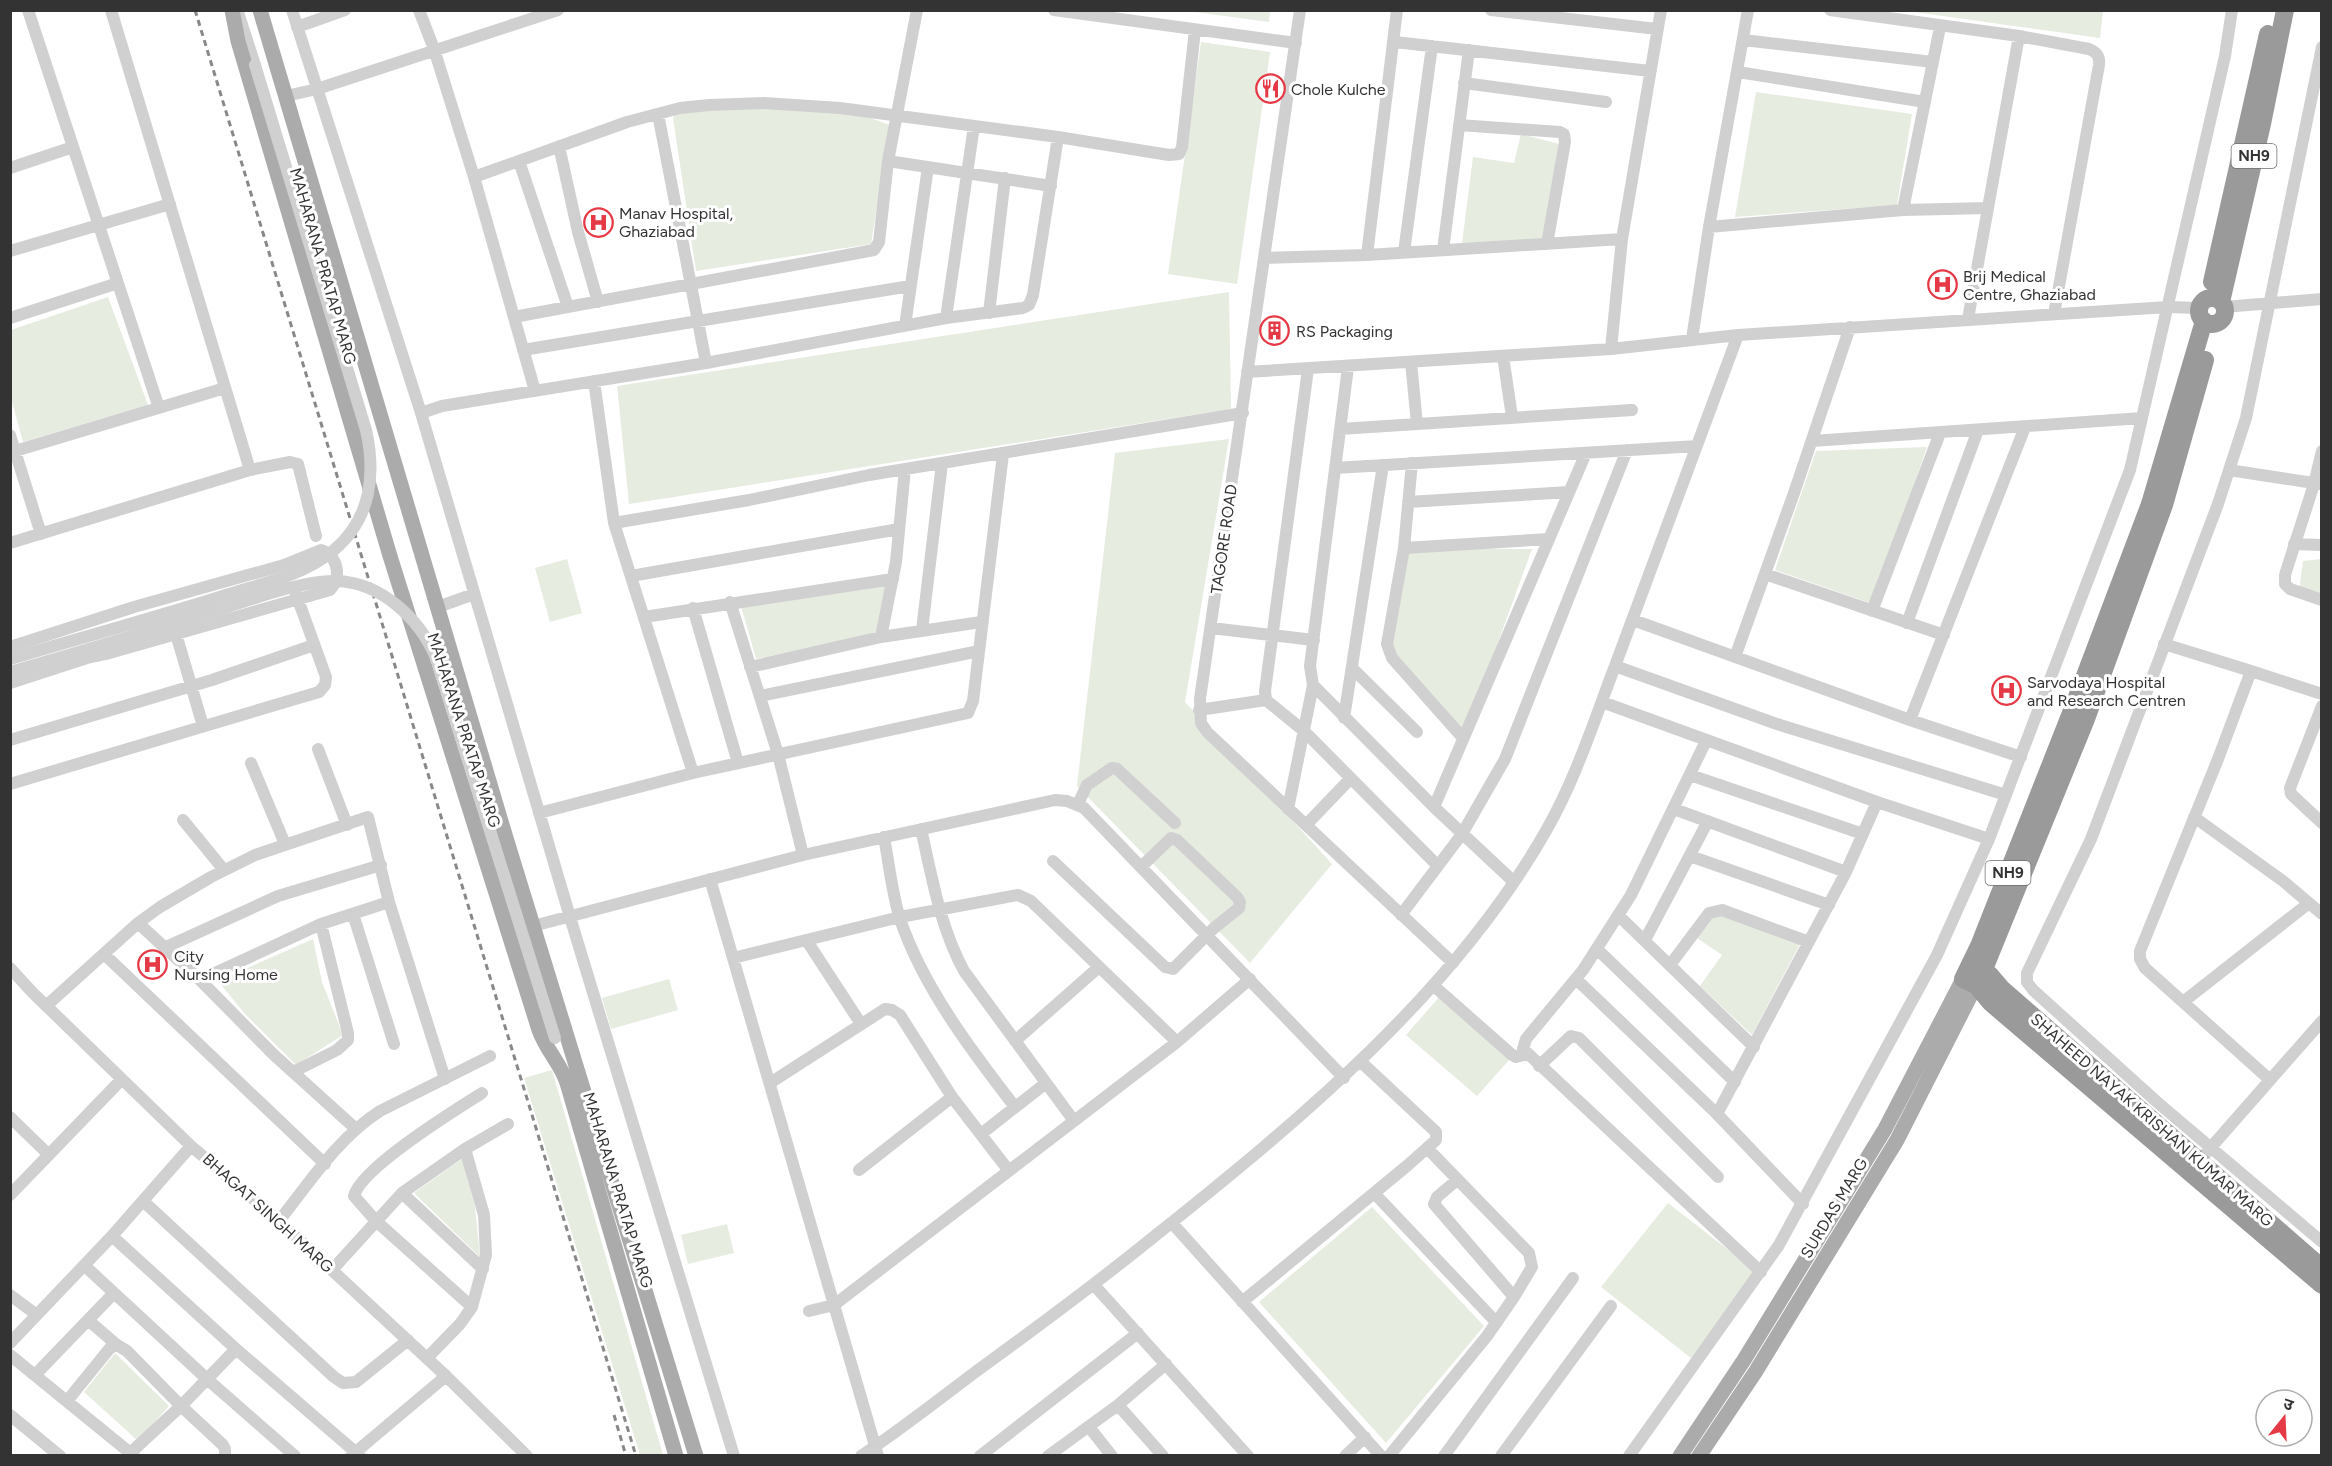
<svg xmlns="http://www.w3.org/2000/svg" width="2332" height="1466" font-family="Figtree,'Noto Sans Devanagari',sans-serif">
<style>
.green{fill:#e6ecdf}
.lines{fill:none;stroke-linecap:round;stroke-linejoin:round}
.minor{stroke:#d0d0d0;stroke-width:12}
.major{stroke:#ababab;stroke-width:15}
.highway{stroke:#9a9a9a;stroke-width:18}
.rail{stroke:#888;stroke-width:3;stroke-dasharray:6 4.5;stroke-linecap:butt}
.minor-bridge{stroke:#d0d0d0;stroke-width:12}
.labels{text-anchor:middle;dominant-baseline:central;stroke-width:6;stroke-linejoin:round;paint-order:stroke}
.shield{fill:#fff;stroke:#707070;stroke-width:1.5}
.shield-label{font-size:15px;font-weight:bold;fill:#333}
.poi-label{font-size:16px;fill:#333;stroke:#fff;text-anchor:start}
.street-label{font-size:16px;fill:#333;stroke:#fff}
</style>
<rect width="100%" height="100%" fill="#fff"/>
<!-- green -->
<path class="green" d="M 1188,11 L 1270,10 L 1270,11 L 1269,22 Z
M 1907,11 L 2103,10 L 2103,11 L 2100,38 Z
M 1201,42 L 1270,52 L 1237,284 L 1168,274 Z
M 1756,92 L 1912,114 L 1897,205 L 1735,217 Z
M 709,105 L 856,113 L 890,125 L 871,244 L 696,271 L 673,118 L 675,114 Z
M 1521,134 L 1559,144 L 1545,242 L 1462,243 L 1473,157 L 1514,163 Z
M 1229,292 L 1231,409 L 629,504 L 617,386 Z
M 108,297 L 148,405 L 23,442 L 11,398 L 11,330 Z
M 1229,439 L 1185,702 L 1332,864 L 1250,963 L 1077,786 L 1115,453 Z
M 1927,447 L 1873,604 L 1775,570 L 1816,451 Z
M 1404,548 L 1532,549 L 1463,738 L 1384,643 Z
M 567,559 L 582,613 L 550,622 L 535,568 Z
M 2321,559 L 2321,600 L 2299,592 L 2303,561 Z
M 888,583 L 879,633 L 756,659 L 741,606 Z
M 1723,913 L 1801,942 L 1752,1035 L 1700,986 L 1722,955 L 1697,938 L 1711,917 Z
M 313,939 L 322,982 L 343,1035 L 296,1065 L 245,1014 L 218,981 Z
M 669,979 L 678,1010 L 611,1029 L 602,998 Z
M 1440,996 L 1511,1058 L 1477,1096 L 1406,1035 Z
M 552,1070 L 663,1455 L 640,1455 L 524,1078 Z
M 462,1159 L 475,1207 L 480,1257 L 414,1193 Z
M 1668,1203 L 1758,1273 L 1691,1358 L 1601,1287 Z
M 1372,1207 L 1484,1326 L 1386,1443 L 1259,1302 Z
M 727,1224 L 734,1253 L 688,1264 L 681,1235 Z
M 115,1353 L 169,1406 L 138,1441 L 84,1392 Z"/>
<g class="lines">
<!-- minor -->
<path class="minor" d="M 28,10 L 159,408
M 111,10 L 250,470
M 292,10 L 421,413 L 570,917 L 734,1456
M 419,10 L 434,49 L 474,177 L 535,391
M 1054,10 L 1296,43
M 1300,10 L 1200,699 L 1201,723 L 1207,732 L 1453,963
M 1491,10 L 1657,29
M 1830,10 L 2019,36 L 2089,49 C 2097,52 2100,57 2099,65 L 2054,314
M 238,12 L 255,65
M 297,27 L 345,10
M 1743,40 L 1933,62
M 1395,42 L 1650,71
M 2322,47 L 2246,418 L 2218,504 L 2091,839 L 2027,973 L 2027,982 L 2033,990 L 2157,1102 L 2322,1242
M 1738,72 L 1925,102
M 1464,83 L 1606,102
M 286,96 L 317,89 L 558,10
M 658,114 L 706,363
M 1459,125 L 1560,132 L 1564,134 L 1565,142 L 1547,244
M 1058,137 L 1169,155 L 1179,154 L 1182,147 L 1195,30
M 559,146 L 578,232 L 598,302
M 519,161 L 568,307
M 888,161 L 1051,186
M 10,168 L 73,147
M 1903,210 L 1940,27
M 1709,227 L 1903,210 L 1988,208
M 1443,250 L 1469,50
M 10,251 L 170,204
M 1404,252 L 1432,46
M 1367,255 L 1397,10
M 1264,258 L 1367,255 L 1622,239
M 2224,307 L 2322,299
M 989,313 L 1005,178
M 514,317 L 874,250 L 879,242 L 888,161 L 917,10
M 10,318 L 118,283
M 946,318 L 974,126
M 1968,319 L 2019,36
M 905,326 L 928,167
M 1692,339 L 1709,227 L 1748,10
M 1611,349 L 1622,239 L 1661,10
M 523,350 L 910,286
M 1503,356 L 1512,417
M 1411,362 L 1417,424
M 1348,367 L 1310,666 L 1313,685 L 1434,807 L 1514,882
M 1308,369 L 1265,691 L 1266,700 L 1304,731 L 1438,866
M 1247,372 L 1611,349 L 1738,335 L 2168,307 L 2199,308
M 594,381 L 614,523 L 693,773
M 421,413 L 442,406 L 706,363 L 946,318 L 1023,308 L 1029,305 L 1033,295 L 1058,137 L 840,108 L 764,103 L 709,105 L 680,108 L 627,122 L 474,177
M 1340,429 L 1632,410
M 10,435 L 41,534
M 1812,441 L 2142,418
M 15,451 L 225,388
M 2322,451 L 2314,484 L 2285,575 L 2285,584 L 2290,589 L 2322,600
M 1412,463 L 1404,548 L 1387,644 L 1392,658 L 1463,738
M 1335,468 L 1697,446
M 2229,470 L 2320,484
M 1408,502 L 1569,492
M 614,523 L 749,500 L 869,475 L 1243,413
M 10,543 L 250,470 L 290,462 L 298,464 L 316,536
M 2294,544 L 2322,545
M 1404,548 L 1549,539
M 1765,574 L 1944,635
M 631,576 L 899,529
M 730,602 L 778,754 L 803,855
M 438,607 L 474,594
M 693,608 L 738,763
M 1872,611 L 1940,433
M 644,617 L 893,579
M 1633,620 L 1910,720 L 2021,757
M 1907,623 L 1978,430
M 1211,628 L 1314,640
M 922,630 L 942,463
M 176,634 L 203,726
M 881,637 L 981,622
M 2164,644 L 2251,671
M 10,647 L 134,607 L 284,565 L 321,550 C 338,556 342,577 330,590 L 106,654 L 87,658 L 10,683
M 1735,657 L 1794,493 L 1850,327
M 1615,666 L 1780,725 L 2006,795
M 750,667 L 881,637 L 896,562 L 905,469
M 1352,668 L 1417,732
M 760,696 L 979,651
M 1602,702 L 1877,802 L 1989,839
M 2322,706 L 2290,788 L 2291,794 L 2322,823
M 1199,710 L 1266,700
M 1344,718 L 1383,465
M 1910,720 L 2025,427
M 10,740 L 212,680 L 314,645
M 1706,741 L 1631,895 L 1583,970 L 1526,1039 L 1523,1049 L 1761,1272
M 318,749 L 347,825
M 251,763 L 285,844
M 1690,775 L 1863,834
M 10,784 L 319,692 L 325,685 L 326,677 L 296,594
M 1078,804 L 1087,785 L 1112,768 L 1117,769 L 1175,823
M 1434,807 L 1586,453
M 1288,809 L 1313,685
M 1674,809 L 1846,872
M 539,813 L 693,773 L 968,713 L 973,701 L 1003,454
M 2194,817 L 2283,881 L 2322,914
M 183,820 L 224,870
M 1306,825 L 1351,778
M 921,829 C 932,877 940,927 964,971 L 1074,1121
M 884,837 C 889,864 892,893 900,919 C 923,987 971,1050 1015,1107
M 1690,856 L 1829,905
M 1053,861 L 1165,967 L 1173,969 L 1214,928 L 1239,908 L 1240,902 L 1237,897 L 1177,840 L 1171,838 L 1141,867
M 710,879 L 878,1456
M 353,914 L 394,1044
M 1401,915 L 1462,834 L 1505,759 L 1627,450
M 1618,915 L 1754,1047
M 138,923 L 200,980 L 273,1054 L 356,1129
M 533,926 L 803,855 L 1055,800 L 1067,801 L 1084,808 L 1344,1078
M 1645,940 L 1708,821
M 807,941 L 861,1024
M 164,948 L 278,896 L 381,865
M 1597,949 L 1735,1082
M 105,955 L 325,1164
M 733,958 L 900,917 L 1018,895 L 1031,901 L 1177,1042
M 1670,965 L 1709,913 L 1722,910 L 1809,942
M 10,968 L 33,993 L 191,1146 L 279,1221 L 446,1376 L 527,1456
M 1576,979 L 1717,1114 L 1803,1204
M 200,980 L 321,924 L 389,902
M 1434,986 L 1511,1054 L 1516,1057 L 1527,1054
M 2183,1002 L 2309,903
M 46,1006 L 138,923 L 160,907 L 211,877 L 255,855 L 368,817 L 389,902 L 445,1079
M 1015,1041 L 1099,967
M 1539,1066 L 1571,1036 L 1579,1038 L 1718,1177
M 293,1072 L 337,1050 L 348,1040 L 348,1033 L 321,924
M 2269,1079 L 2145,968 L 2140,959 L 2140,951 L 2218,759 L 2251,671 L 2322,694
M 770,1083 L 885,1009 L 892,1010 L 900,1015 L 952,1097 L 1009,1171
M 1717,1114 L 1845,874 L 1877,802
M 10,1117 L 49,1155
M 981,1134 L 1046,1083
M 2206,1153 L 2322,1021
M 859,1170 L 952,1097
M 1457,1180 L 1437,1197 L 1434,1204 L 1514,1297
M 402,1193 L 483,1269
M 1374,1193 L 1496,1322
M 10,1195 L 122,1079
M 143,1201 L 334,1377 L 343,1383 L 356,1382 L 408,1340
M 279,1221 C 310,1182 338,1138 380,1111 L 490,1056
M 1172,1223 L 1381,1456
M 112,1236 L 236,1349 L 360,1456
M 85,1266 L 207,1379 L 295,1456
M 332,1270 L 402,1193 L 465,1149 L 508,1124
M 1094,1285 L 1248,1456
M 10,1295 L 37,1315
M 1242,1302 L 1408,1165 L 1436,1140 L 1436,1132 L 1360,1061
M 472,1307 L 376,1221 L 354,1196 C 361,1168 455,1110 482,1093
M 809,1311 L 834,1305 L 1177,1042 L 1250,979
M 88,1320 L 117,1345
M 10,1343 L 112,1236 L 191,1146
M 10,1355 L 134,1456
M 427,1358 L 460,1324 L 472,1307 L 486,1255 L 484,1215 L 465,1149
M 35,1375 L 114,1293
M 67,1401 L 110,1348 L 117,1345 L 127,1351 L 181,1406 L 223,1445 L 225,1449 L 225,1456
M 1118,1405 L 1163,1456
M 10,1415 L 60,1456
M 1089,1427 L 1112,1456
M 127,1456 L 181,1406 L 236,1349
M 351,1456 L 446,1376
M 861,1456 C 900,1430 937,1401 974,1373 C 1036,1328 1097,1283 1156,1235 C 1300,1120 1455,992 1547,829 C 1576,778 1594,721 1615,666 C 1656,556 1697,445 1738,335
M 980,1456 L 1138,1333
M 1048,1456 L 1118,1405 L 1166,1364
M 1345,1456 L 1365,1437
M 1389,1456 L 1487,1336 L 1514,1297 L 1532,1267 L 1529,1253 L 1427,1148
M 1444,1456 L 1573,1278
M 1501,1456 L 1611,1306
M 1629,1456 L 1779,1245 L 1937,955 L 1989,839 L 2130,470 L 2225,56 L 2232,10"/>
<!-- major -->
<path class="major" d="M 232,10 L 238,41 L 390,556 L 539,1030 C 546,1050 561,1064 567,1083 L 676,1456
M 260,10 L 506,838 L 696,1456
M 1680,1456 L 1744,1360 L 1885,1129 L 1963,979
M 1699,1456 L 1756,1371 L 1897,1140 L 1980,977"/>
<!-- highway -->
<path class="highway" d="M 2212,282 L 2268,34
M2199 311a13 13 0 1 1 26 0a13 13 0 1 1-26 0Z
M 2221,302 L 2262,124 L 2285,10
M 2204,321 L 2150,504 L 2071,713 L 1979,946 L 1963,979 L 1976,985 L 1991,1003 L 2322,1285
M 1973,963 L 1990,975 L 2002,989 L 2322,1268
M 1984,969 L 2086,719 L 2164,505 L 2205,360"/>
<!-- rail -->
<path class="rail" d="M 195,10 L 636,1456
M 614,1415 L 626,1456"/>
<!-- minor-bridge -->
<path class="minor-bridge" d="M 10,659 C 83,637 157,617 229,594 C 264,583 305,575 334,550 C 371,519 376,474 366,430 L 255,65
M 10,672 C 81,652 151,630 221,609 C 253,599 304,580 336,581 C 381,582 420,619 436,658 L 555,1038"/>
</g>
<!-- icons -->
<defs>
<symbol id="restaurant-ring" viewBox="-11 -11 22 22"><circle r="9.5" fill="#fff" stroke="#e63946" stroke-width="1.5"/><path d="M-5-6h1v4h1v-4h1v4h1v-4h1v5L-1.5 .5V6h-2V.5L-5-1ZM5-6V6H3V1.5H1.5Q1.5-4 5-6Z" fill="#e63946"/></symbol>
<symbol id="hospital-ring" viewBox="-11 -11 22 22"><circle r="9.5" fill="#fff" stroke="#e63946" stroke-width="1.5"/><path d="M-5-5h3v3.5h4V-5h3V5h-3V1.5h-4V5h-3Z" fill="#e63946"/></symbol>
<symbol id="building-ring" viewBox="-11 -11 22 22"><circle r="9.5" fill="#fff" stroke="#e63946" stroke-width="1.5"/><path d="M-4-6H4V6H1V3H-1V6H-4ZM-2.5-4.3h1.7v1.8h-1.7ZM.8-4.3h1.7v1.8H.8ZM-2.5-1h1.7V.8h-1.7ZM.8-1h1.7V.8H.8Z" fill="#e63946"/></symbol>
</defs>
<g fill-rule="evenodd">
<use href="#restaurant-ring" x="1254" y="72" width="33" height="33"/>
<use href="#hospital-ring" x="582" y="206" width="33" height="33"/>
<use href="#hospital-ring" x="1926" y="268" width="33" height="33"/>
<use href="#building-ring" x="1258" y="314" width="33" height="33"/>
<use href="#hospital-ring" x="1990" y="674" width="33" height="33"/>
<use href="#hospital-ring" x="136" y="948" width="33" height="33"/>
</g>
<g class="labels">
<!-- shield labels -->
<g class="shield">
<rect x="2231.5" y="144" width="45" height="24" rx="4.5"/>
<rect x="1985.5" y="861" width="45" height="24" rx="4.5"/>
</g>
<g class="shield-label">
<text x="2254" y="156">NH9</text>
<text x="2008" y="873">NH9</text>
</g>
<!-- poi labels -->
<g class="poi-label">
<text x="1291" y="89">Chole Kulche</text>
<text x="619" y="213">Manav Hospital,<tspan x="619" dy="18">Ghaziabad</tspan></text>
<text x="1963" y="276">Brij Medical<tspan x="1963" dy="18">Centre, Ghaziabad</tspan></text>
<text x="1296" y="331">RS Packaging</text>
<text x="2027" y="682">Sarvodaya Hospital<tspan x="2027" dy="18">and Research Centren</tspan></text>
<text x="174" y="956">City<tspan x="174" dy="18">Nursing Home</tspan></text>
</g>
<!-- street labels -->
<g class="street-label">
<text transform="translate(323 266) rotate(74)">MAHARANA PRATAP MARG</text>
<text transform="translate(1224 539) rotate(-82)">TAGORE ROAD</text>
<text transform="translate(464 730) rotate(72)">MAHARANA PRATAP MARG</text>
<text transform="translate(2152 1120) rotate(41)">SHAHEED NAYAK KRISHAN KUMAR MARG</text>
<text transform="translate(618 1190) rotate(73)">MAHARANA PRATAP MARG</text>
<text transform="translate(1834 1208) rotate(-59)">SURDAS MARG</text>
<text transform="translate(268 1213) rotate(42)">BHAGAT SINGH MARG</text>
</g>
</g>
<!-- border -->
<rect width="2332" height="1466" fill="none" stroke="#333333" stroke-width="24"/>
<!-- north arrow -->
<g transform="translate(2284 1418) rotate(18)"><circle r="28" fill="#ffffff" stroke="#adadad" stroke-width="1.5"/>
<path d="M0-4.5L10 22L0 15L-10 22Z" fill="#e63946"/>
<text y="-9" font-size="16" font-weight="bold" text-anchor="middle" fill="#333333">उ</text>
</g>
</svg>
